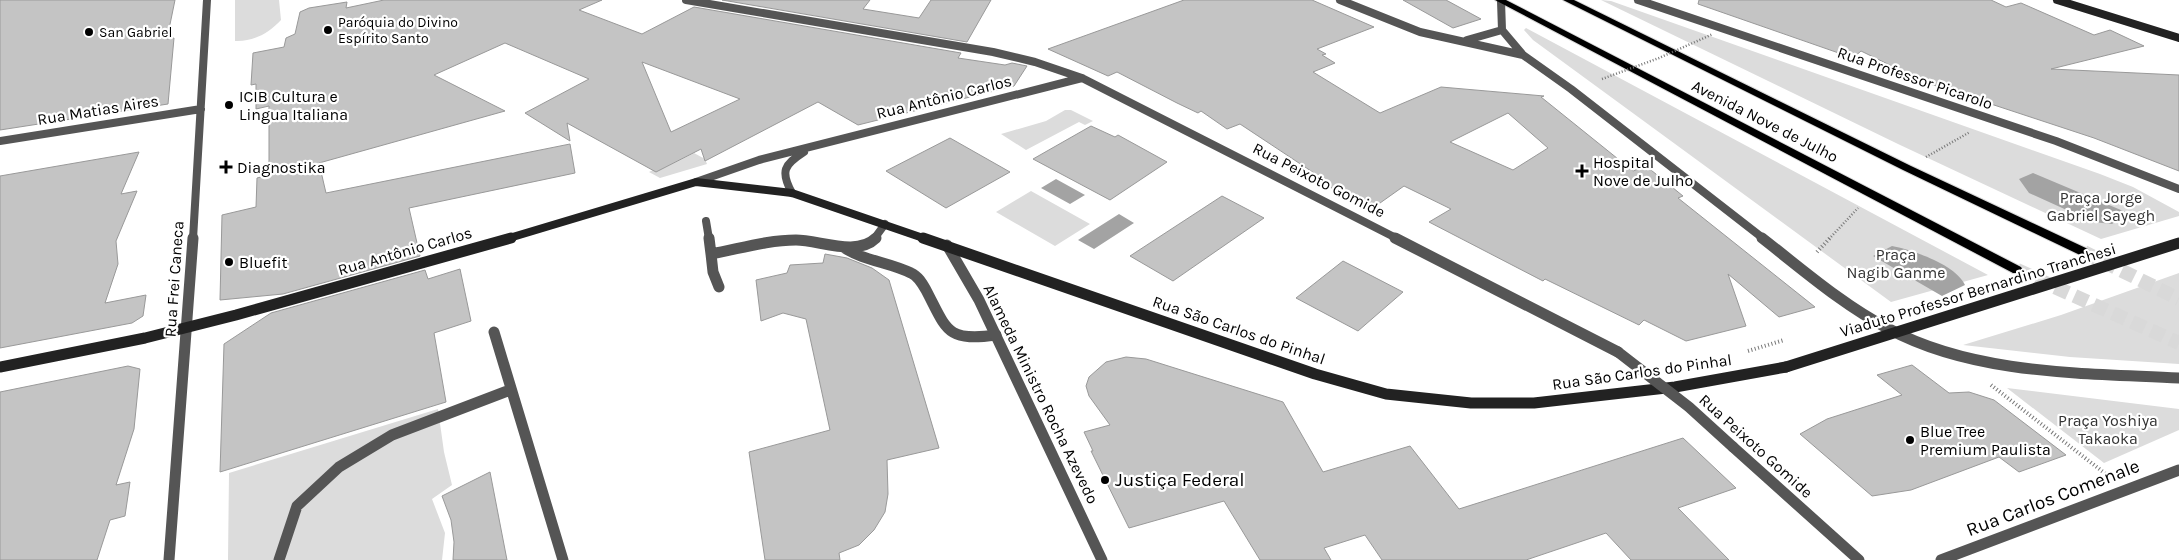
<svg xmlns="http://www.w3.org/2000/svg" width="2179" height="560" font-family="Karla,sans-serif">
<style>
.green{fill:#dcdcdc}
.water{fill:#a3a3a3}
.building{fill:#c4c4c4;stroke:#999;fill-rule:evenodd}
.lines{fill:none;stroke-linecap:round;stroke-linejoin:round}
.primary-tunnel{stroke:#d9d9d9;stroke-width:14;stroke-dasharray:14 7;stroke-linecap:butt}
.primary-casing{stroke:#dbdbdb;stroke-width:2}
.path-far1{stroke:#777;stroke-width:2.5;stroke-dasharray:1 2;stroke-linecap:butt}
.path{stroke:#777;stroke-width:4;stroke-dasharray:1 2.5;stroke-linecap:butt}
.lane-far1{stroke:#555;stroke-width:8}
.lane{stroke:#555;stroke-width:11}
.street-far1{stroke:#555;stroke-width:8}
.street{stroke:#555;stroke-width:11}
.secondary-far1{stroke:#222;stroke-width:8}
.secondary{stroke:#222;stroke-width:11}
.primary{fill:#000;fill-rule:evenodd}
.path-bridge{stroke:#777;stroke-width:2.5;stroke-dasharray:1 2;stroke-linecap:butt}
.street-bridge{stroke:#555;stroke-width:11}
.secondary-bridge{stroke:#222;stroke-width:11}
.poi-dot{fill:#000;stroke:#fff;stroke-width:2}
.labels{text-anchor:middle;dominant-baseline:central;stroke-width:4.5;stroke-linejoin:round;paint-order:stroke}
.far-poi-label{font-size:14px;fill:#000;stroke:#fff;text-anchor:start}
.street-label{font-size:16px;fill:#000;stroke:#fff}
.poi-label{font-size:16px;fill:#000;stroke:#fff;text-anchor:start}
.park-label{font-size:16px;fill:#333;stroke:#fff}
.near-poi-label{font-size:19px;fill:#000;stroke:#fff;text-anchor:start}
.near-street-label{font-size:19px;fill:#000;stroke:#fff}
</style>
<rect width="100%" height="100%" fill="#fff"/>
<!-- green -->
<path class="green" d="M 235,0 L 279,0 L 281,20 C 269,33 253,42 235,41 Z
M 1601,0 L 1611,1 L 2100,174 L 2133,187 L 2179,212 L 2179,216 L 2101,239 L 1898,144 Z
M 1526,28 L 1988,275 L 1891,302 L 1533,40 L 1524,30 Z
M 1065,110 L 1071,110 L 1093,121 L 1085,125 L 1079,122 L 1026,150 L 1001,134 L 1046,121 Z
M 694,153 L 705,159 L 707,164 L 660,178 L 649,172 L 653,170 L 656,172 Z
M 1031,191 L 1090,224 L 1055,246 L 996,212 Z
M 2179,273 L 2179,364 L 2070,357 L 1963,345 L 2061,315 Z
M 2007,388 L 2179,409 L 2179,430 L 2104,463 Z
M 438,409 L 444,452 L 452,485 L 432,499 L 445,533 L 442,560 L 228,560 L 229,473 Z"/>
<!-- water -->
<path class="water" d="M 2033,173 L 2128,213 L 2112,224 L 2093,222 L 2029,193 L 2019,179 Z
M 1056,179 L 1085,195 L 1070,204 L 1041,188 Z
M 1119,214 L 1134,223 L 1094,249 L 1078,240 Z
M 1892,246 C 1913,250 1956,265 1965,285 L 1942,296 L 1873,256 Z"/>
<!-- building -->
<path class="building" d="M 0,0 L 175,0 L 167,39 L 174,38 L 168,104 L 0,130 Z
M 384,0 L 602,0 L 579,10 L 642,34 L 694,7 L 961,53 L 958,58 L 1005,65 L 1012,63 L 1027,66 L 1014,86 L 858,125 L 818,102 L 705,161 L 701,149 L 656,172 L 567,123 L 570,141 L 525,113 L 589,79 L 505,43 L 434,75 L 505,111 L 319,163 L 326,193 L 570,144 L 575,173 L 409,208 L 420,256 L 283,294 L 220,300 L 222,215 L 256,207 L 257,178 L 269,175 L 269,106 L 256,109 L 256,84 L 251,85 L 253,53 L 284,47 L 286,38 L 295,34 L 300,12 L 309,8 L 347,2 L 346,8 ZM 642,62 L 740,99 L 671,132 Z
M 722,0 L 870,0 L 863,9 L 919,18 L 931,0 L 991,0 L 967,42 Z
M 1184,0 L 1312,0 L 1374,27 L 1317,49 L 1326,54 L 1322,55 L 1335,63 L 1313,72 L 1380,113 L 1441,87 L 1544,96 L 1541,97 L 1633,171 L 1646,166 L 1683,196 L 1678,198 L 1815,307 L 1779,317 L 1728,274 L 1746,326 L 1686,341 L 1644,320 L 1639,325 L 1545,279 L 1543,281 L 1429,222 L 1451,209 L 1404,186 L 1373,208 L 1307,176 L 1314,173 L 1240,124 L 1227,129 L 1201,111 L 1198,113 L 1177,103 L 1117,72 L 1108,76 L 1048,49 ZM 1508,113 L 1548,148 L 1513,170 L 1450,142 Z
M 1403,0 L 1446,0 L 1481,19 L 1453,28 Z
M 1699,0 L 1991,0 L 2006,7 L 2021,3 L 2094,35 L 2110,30 L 2144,46 L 2051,69 L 2179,75 L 2179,171 L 2094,138 L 1897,73 L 1900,70 L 1861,51 L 1853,58 L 1698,4 Z
M 1091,126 L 1115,137 L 1118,135 L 1167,162 L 1110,200 L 1033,159 Z
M 950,138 L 1010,172 L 946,208 L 886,171 Z
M 139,152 L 121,194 L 137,191 L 116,241 L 118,264 L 105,303 L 146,295 L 143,316 L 132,323 L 0,348 L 0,176 Z
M 1222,196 L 1264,218 L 1173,281 L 1130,256 Z
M 825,254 L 847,258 L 872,268 L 889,280 L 939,448 L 887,460 L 888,494 L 885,512 L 874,530 L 859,545 L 839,553 L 840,560 L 765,560 L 749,452 L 830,430 L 806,319 L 783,313 L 761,321 L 756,280 L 787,273 L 790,265 L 823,263 Z
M 1343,261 L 1403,292 L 1358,331 L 1296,298 Z
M 460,269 L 471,321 L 434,333 L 446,402 L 220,472 L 224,344 L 271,313 L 425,270 L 428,279 Z
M 1126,357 L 1146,359 L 1283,402 L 1323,472 L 1410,446 L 1459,509 L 1683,438 L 1736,488 L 1678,508 L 1729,560 L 1631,560 L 1606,533 L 1526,560 L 1382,560 L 1365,535 L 1324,548 L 1331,560 L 1260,560 L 1224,501 L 1129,528 L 1091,451 L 1093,451 L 1084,432 L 1110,425 L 1089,396 L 1086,386 L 1089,377 L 1106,362 Z
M 1912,365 L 1949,393 L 1969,392 L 1994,400 L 2066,455 L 2019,472 L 1999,457 L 1911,490 L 1872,496 L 1800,434 L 1827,419 L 1902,395 L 1877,375 Z
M 128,366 L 140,369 L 134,429 L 116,485 L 130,482 L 125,516 L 110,520 L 97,560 L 0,560 L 0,392 Z
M 490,472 L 507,560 L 453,560 L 454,542 L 451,520 L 442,496 Z"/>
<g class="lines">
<!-- primary-tunnel -->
<path class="primary-tunnel" d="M 2084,252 L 2179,299
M 2017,270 L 2179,343"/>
<defs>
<path id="primary" d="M 1495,0 L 1506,0 L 2021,267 L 2023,270 L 2021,273 L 2013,273 Z
M 1563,0 L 1574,0 L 1911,166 L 2088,249 L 2090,252 L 2088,255 L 2080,255 L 1903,170 Z"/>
</defs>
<!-- primary casing -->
<use href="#primary" class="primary-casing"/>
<!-- path-far1 -->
<path class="path-far1" d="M 1926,157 L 1970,132
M 1829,239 L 1858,208"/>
<!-- path -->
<path class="path" d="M 1817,252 L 1830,238
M 1748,351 L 1784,340
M 1991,385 L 2107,475"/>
<!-- lane-far1 -->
<path class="lane-far1" d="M 706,221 L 709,239
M 874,239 L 885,224"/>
<!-- lane -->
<path class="lane" d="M 709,238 L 711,254
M 843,247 C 864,261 889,262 911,273 C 918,276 922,283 926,290 C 947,330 946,342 996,335
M 719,287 L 713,272 L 711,254 C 739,249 767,240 796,240 C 819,240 857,257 876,238
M 494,332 L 563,560
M 279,560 L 297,506 L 339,467 L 392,435 L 510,390"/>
<!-- street-far1 -->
<path class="street-far1" d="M 686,0 L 993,52 L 1035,62 L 1082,78 L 1398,239
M 1340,0 L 1420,32 L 1523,55
M 1638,0 L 2056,141 L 2179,189
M 1501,1 L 1502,30 L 1523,55 L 1571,89 L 1764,239
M 1467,40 L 1502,30
M 0,141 L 201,109
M 696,182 L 759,160 L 1082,78
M 792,193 C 780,171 784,165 804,152
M 193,239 L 207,0"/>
<!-- street -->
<path class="street" d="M 1395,238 L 1618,352
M 1762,238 C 1803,270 1843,305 1889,329 C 1975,375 2084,373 2179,378
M 947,245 L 979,300 L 1102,560
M 1733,447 L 1859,560
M 169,560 L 193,238
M 1941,560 L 2179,470"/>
<!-- secondary-far1 -->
<path class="secondary-far1" d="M 2057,0 L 2179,38
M 506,239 L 696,182 L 792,193 L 926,239"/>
<!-- secondary -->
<path class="secondary" d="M 923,238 L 1315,374 L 1386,394 L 1471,403 L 1534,403 L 1675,387 L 1786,367
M 0,367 L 145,338 L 236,315 L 511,238"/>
<!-- primary -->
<use href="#primary" class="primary"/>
<!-- path-bridge -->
<path class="path-bridge" d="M 1602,79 L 1659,58 L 1713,34"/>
<!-- street-bridge -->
<path class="street-bridge" d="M 1618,352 L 1689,407 L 1733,447"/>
<!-- secondary-bridge -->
<path class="secondary-bridge" d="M 1786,367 L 2179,243"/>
</g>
<!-- markers -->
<g class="poi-dot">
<circle cx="328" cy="30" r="5"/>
<circle cx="89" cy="32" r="5"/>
<circle cx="229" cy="105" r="5"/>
<path d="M223.5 159.5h5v5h5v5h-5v5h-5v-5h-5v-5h5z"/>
<path d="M1579.5 163.5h5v5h5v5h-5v5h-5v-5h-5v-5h5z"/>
<circle cx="229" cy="262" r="5"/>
<circle cx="1910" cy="440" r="5"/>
<circle cx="1105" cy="480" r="5"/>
</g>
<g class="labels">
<!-- far-poi labels -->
<g class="far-poi-label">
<text x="338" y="22">Paróquia do Divino<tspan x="338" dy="16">Espírito Santo</tspan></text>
<text x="99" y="32">San Gabriel</text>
</g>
<!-- street labels -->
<g class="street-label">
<text transform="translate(1915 78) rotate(19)">Rua Professor Picarolo</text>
<text transform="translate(944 97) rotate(-14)">Rua Antônio Carlos</text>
<text transform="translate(98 110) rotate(-9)">Rua Matias Aires</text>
<text transform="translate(1765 121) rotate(27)">Avenida Nove de Julho</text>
<text transform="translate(1319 180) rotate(27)">Rua Peixoto Gomide</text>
<text transform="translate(405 251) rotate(-16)">Rua Antônio Carlos</text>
<text transform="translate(174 279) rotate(-86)">Rua Frei Caneca</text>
<text transform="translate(1978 290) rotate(-17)">Viaduto Professor Bernardino Tranchesi</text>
<text transform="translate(1239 330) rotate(19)">Rua São Carlos do Pinhal</text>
<text transform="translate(1642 372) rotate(-8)">Rua São Carlos do Pinhal</text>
<text transform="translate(1041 394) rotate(64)">Alameda Ministro Rocha Azevedo</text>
<text transform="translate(1756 446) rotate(42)">Rua Peixoto Gomide</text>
</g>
<!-- poi labels -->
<g class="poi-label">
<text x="239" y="96">ICIB Cultura e<tspan x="239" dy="18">Lingua Italiana</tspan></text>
<text x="1593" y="162">Hospital<tspan x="1593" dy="18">Nove de Julho</tspan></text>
<text x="237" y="167">Diagnostika</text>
<text x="239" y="262">Bluefit</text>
<text x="1920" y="431">Blue Tree<tspan x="1920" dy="18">Premium Paulista</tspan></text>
</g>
<!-- park labels -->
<g class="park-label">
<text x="2101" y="197">Praça Jorge<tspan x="2101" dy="18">Gabriel Sayegh</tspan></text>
<text x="1896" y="254">Praça<tspan x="1896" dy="18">Nagib Ganme</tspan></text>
<text x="2108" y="420">Praça Yoshiya<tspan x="2108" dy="18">Takaoka</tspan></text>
</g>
<!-- near-poi labels -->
<g class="near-poi-label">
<text x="1115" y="480">Justiça Federal</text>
</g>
<!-- near-street labels -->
<g class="near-street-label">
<text transform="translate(2053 498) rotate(-21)">Rua Carlos Comenale</text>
</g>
</g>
</svg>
